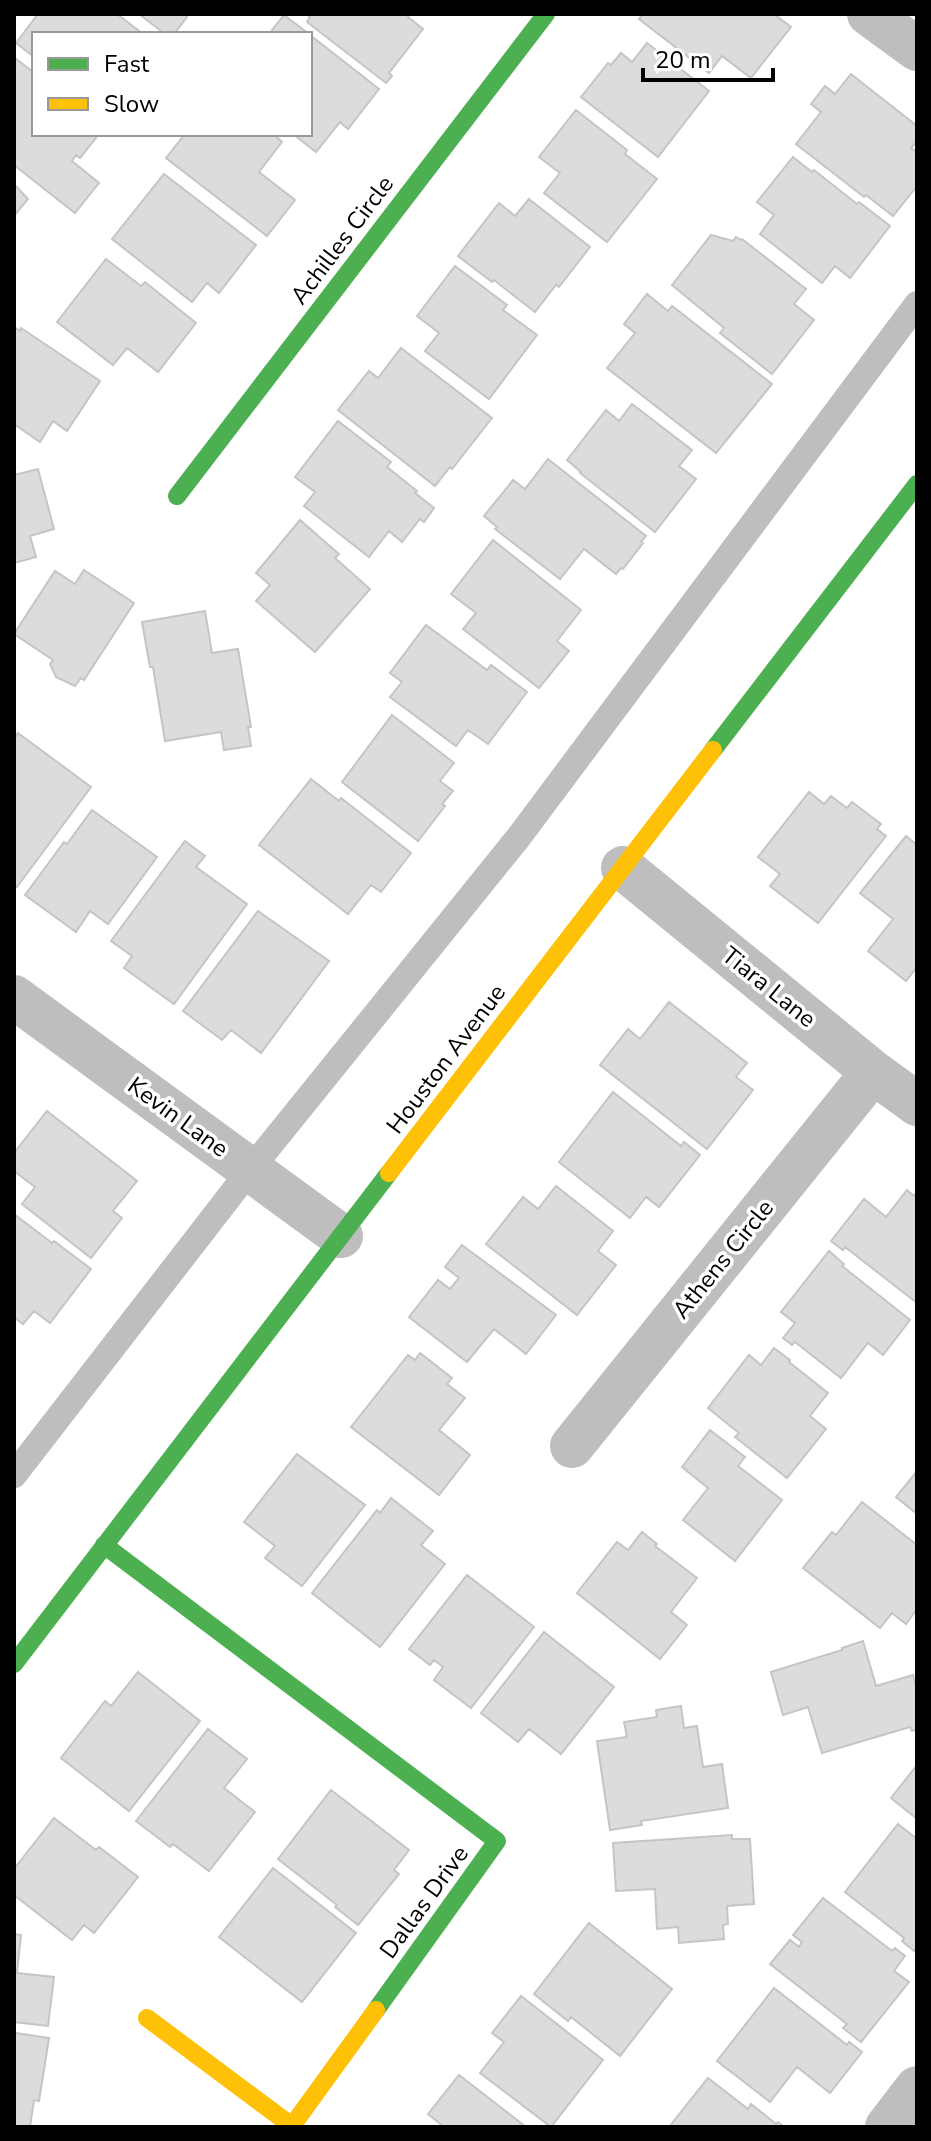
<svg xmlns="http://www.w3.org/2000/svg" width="931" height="2141" font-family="'Nunito Sans',sans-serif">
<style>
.building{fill:#dcdcdc;stroke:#c5c5c5;stroke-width:2}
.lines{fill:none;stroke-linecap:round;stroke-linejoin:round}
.lane{stroke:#bebebe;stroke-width:26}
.street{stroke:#bebebe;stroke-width:44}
.fast{stroke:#4caf50;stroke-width:18}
.slow{stroke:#ffc107;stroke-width:18}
.labels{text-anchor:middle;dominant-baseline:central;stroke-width:7;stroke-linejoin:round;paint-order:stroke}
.street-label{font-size:24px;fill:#000;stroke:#fff}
</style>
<rect width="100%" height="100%" fill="#fff"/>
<!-- building -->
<path class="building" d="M 38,14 L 117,14 L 143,34 L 34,34 L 34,57 L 16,43 Z
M 139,14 L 184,14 L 187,17 L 174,34 L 165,34 Z
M 306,14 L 410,14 L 408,17 L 423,29 L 389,73 L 392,76 L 386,83 L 307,22 L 310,17 Z
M 643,14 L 774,14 L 791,27 L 751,78 L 722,56 L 709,73 L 639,19 Z
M 284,15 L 309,34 L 269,34 Z
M 310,35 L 379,89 L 348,129 L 340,122 L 316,152 L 293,134 L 310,134 Z
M 647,43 L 709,91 L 658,157 L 581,97 L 608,63 L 611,65 L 621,53 L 632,62 Z
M 14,57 L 34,73 L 34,134 L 99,134 L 80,158 L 76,155 L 72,161 L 99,183 L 75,213 L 14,165 Z
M 851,74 L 917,126 L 917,141 L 911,148 L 917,152 L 917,186 L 893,216 L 866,195 L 864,197 L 796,144 L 821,112 L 811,104 L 825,86 L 835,94 Z
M 576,110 L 627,150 L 625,154 L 657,179 L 607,242 L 544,193 L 560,173 L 539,157 Z
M 185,134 L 273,134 L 282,142 L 259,172 L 295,200 L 267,236 L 166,158 Z
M 793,157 L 812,172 L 814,170 L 857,204 L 859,202 L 890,226 L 850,278 L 835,266 L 822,283 L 760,234 L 774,215 L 757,202 Z
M 164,174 L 256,245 L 219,293 L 207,283 L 192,302 L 112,239 Z
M 14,184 L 28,199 L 14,216 Z
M 529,199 L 590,247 L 559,287 L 556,285 L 535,312 L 494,280 L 492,282 L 458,256 L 499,203 L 515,216 Z
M 711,235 L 733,241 L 736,237 L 741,240 L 742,239 L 806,289 L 794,304 L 814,320 L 772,374 L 720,333 L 724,328 L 672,285 Z
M 106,259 L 141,286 L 145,282 L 196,323 L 158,372 L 127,348 L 113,365 L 57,322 Z
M 455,266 L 507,305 L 503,310 L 537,335 L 489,399 L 425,351 L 439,333 L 417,316 Z
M 647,294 L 668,311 L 672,306 L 772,384 L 716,453 L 607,368 L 635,333 L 624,324 Z
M 14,327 L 20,331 L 21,328 L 100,381 L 67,431 L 53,421 L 40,442 L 14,424 Z
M 401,348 L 492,418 L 452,469 L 450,467 L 435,486 L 338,410 L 369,371 L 378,378 Z
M 632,404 L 692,450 L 679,466 L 696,479 L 655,532 L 580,473 L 581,472 L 567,460 L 606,410 L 619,421 Z
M 338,421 L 391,462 L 387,467 L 417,491 L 415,493 L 434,508 L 424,522 L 420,519 L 402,542 L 389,531 L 369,557 L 304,506 L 315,492 L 295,477 Z
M 548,459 L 646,536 L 641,542 L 643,543 L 623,569 L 621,568 L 616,574 L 584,549 L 560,579 L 495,529 L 497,527 L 484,516 L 513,480 L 525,489 Z
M 38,469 L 54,529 L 30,536 L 36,557 L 14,563 L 14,475 Z
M 300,520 L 339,554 L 335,558 L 370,589 L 315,652 L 256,601 L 270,585 L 256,573 Z
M 493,540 L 581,610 L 557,641 L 569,651 L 539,688 L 463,629 L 476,613 L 451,594 Z
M 84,570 L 134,603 L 84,680 L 81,678 L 75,686 L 56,677 L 50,664 L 53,660 L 14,634 L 55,571 L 75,584 Z
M 205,611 L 212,653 L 238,649 L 251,727 L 248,727 L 251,746 L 224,750 L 221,732 L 165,741 L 153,667 L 150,667 L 142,622 Z
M 426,625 L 487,670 L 491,665 L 527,692 L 488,744 L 468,730 L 456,746 L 390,697 L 402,682 L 390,673 Z
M 392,715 L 454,763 L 440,781 L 453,791 L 442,804 L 445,806 L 418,841 L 342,782 Z
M 18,733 L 91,787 L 17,887 L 14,885 L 14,739 Z
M 311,779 L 339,801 L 341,798 L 411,853 L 381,892 L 371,885 L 348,914 L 259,845 Z
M 809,792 L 824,804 L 831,796 L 847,808 L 852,802 L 881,824 L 877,829 L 886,836 L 818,923 L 770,886 L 780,874 L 758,857 Z
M 92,810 L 157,857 L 108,924 L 90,911 L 76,932 L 25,895 L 64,842 L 67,844 Z
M 906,836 L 917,845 L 917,967 L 906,981 L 868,951 L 893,919 L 860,893 Z
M 185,841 L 205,856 L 196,867 L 247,904 L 174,1004 L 124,968 L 132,956 L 111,941 Z
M 258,911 L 329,961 L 261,1053 L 231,1030 L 222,1040 L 183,1011 Z
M 669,1002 L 747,1063 L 736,1077 L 753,1090 L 707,1149 L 600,1065 L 628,1029 L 640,1039 Z
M 613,1092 L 681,1146 L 684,1142 L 700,1155 L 659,1207 L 646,1197 L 630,1218 L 559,1162 Z
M 47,1111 L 137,1181 L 113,1211 L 122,1218 L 91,1258 L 22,1204 L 35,1187 L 14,1171 L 14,1153 Z
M 556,1186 L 613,1231 L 598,1251 L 616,1265 L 577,1315 L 486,1244 L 523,1197 L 538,1209 Z
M 907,1190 L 914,1196 L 917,1192 L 917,1303 L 845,1247 L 843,1250 L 831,1241 L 864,1199 L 886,1217 Z
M 14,1214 L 52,1243 L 54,1241 L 91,1269 L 50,1323 L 34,1311 L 23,1324 L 14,1317 Z
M 462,1245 L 556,1315 L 526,1354 L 494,1329 L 467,1362 L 409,1317 L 438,1280 L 450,1289 L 459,1278 L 445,1267 Z
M 829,1251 L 844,1264 L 842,1266 L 910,1320 L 883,1355 L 868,1343 L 841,1378 L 795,1342 L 792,1345 L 783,1338 L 795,1323 L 781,1312 Z
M 774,1348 L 790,1360 L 789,1362 L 828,1393 L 810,1416 L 826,1429 L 787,1478 L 735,1437 L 739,1433 L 708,1408 L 749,1355 L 761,1365 Z
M 420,1353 L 452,1378 L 447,1384 L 465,1398 L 439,1430 L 470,1455 L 439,1495 L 351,1427 L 408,1355 L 415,1360 Z
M 710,1430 L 745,1457 L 738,1466 L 782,1500 L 735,1561 L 683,1520 L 708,1488 L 682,1467 Z
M 297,1454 L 365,1505 L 302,1586 L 265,1558 L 275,1546 L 244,1522 Z
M 917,1471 L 917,1514 L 896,1497 Z
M 391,1498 L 433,1531 L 421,1545 L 445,1564 L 380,1647 L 312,1593 L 377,1510 L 380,1513 Z
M 862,1502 L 917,1545 L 917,1609 L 906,1624 L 892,1613 L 880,1628 L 803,1568 L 832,1532 L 836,1535 Z
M 642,1532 L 657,1544 L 655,1546 L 697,1578 L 671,1612 L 687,1625 L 660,1659 L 577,1593 L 617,1542 L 628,1550 Z
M 467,1575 L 534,1627 L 471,1708 L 434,1680 L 443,1667 L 434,1660 L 430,1665 L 409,1649 Z
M 544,1632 L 614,1687 L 561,1754 L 529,1729 L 518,1742 L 481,1713 Z
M 863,1641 L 876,1686 L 913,1675 L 917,1689 L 917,1729 L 912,1731 L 910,1727 L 822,1753 L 808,1707 L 783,1715 L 771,1672 L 842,1650 L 842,1648 Z
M 138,1672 L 200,1721 L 129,1811 L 61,1758 L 105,1701 L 111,1706 Z
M 681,1706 L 684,1728 L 697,1726 L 703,1767 L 722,1764 L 728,1808 L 641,1821 L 642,1825 L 610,1830 L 597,1741 L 627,1737 L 624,1722 L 657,1717 L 656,1710 Z
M 208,1729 L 247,1759 L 224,1788 L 255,1812 L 209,1871 L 173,1844 L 170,1847 L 136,1821 Z
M 917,1765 L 917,1819 L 891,1798 Z
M 331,1790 L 409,1850 L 394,1870 L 399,1874 L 358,1925 L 335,1907 L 337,1905 L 278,1859 Z
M 54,1818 L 96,1850 L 99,1847 L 138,1877 L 94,1933 L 84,1925 L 72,1940 L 14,1895 L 14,1869 Z
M 898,1824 L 917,1839 L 917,1947 L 914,1951 L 902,1941 L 904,1938 L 845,1892 Z
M 732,1835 L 732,1839 L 750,1839 L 754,1904 L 727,1906 L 728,1924 L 723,1925 L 724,1939 L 679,1943 L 678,1927 L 657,1929 L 655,1889 L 616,1891 L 613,1843 Z
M 273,1868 L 356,1933 L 302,2002 L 219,1937 Z
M 823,1898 L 892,1951 L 895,1948 L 905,1956 L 894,1971 L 909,1982 L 861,2042 L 843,2028 L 847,2024 L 770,1964 L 790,1940 L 799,1947 L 802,1942 L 793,1935 Z
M 589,1923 L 672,1989 L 620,2056 L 571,2017 L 568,2021 L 534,1994 Z
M 14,1934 L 21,1935 L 17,1973 L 54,1977 L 48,2026 L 14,2022 Z
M 774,1988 L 847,2045 L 849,2042 L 862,2052 L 830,2093 L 797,2067 L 770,2102 L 717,2061 Z
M 521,1996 L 603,2060 L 551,2127 L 480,2073 L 504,2042 L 492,2033 Z
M 16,2033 L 49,2038 L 39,2101 L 34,2100 L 30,2127 L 14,2126 L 14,2037 Z
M 459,2075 L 526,2127 L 444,2127 L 428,2114 Z
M 708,2078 L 748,2109 L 751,2104 L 776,2124 L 778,2122 L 784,2127 L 669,2127 Z"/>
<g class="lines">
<!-- lane -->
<path class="lane" d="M 14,1475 L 250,1170 L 518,838 L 917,304"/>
<!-- street -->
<path class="street" d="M 869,14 L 917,49
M 623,868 L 873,1072 L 917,1104
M 14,997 L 341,1236
M 572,1446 L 873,1072
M 887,2127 L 917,2088"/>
<!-- fast -->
<path class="fast" d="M 177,496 L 546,14
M 713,750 L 917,484
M 104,1545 L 497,1841 L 376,2010
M 14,1664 L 389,1173"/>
<!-- slow -->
<path class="slow" d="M 389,1173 L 713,750
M 147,2018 L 292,2126 L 376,2010"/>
</g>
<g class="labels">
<!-- street labels -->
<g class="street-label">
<text transform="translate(342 240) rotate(-53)">Achilles Circle</text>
<text transform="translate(769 987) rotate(39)">Tiara Lane</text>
<text transform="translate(446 1059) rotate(-53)">Houston Avenue</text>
<text transform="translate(178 1117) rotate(36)">Kevin Lane</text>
<text transform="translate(723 1259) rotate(-51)">Athens Circle</text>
<text transform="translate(424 1902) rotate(-54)">Dallas Drive</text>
</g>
</g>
<!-- border -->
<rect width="931" height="2141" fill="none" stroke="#000000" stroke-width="32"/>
<!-- legend -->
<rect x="32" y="32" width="280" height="104" fill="#ffffff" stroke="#999999" stroke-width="2"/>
<rect x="48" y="58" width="40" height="12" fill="#4caf50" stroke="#999999" stroke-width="2"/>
<text x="104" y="72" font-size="24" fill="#000000">Fast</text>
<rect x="48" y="98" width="40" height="12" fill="#ffc107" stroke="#999999" stroke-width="2"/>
<text x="104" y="112" font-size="24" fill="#000000">Slow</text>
<!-- scale -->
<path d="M643 68v12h130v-12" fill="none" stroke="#000000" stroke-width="4"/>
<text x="655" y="68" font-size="24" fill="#000000" stroke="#ffffff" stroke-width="6" paint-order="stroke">20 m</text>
</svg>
